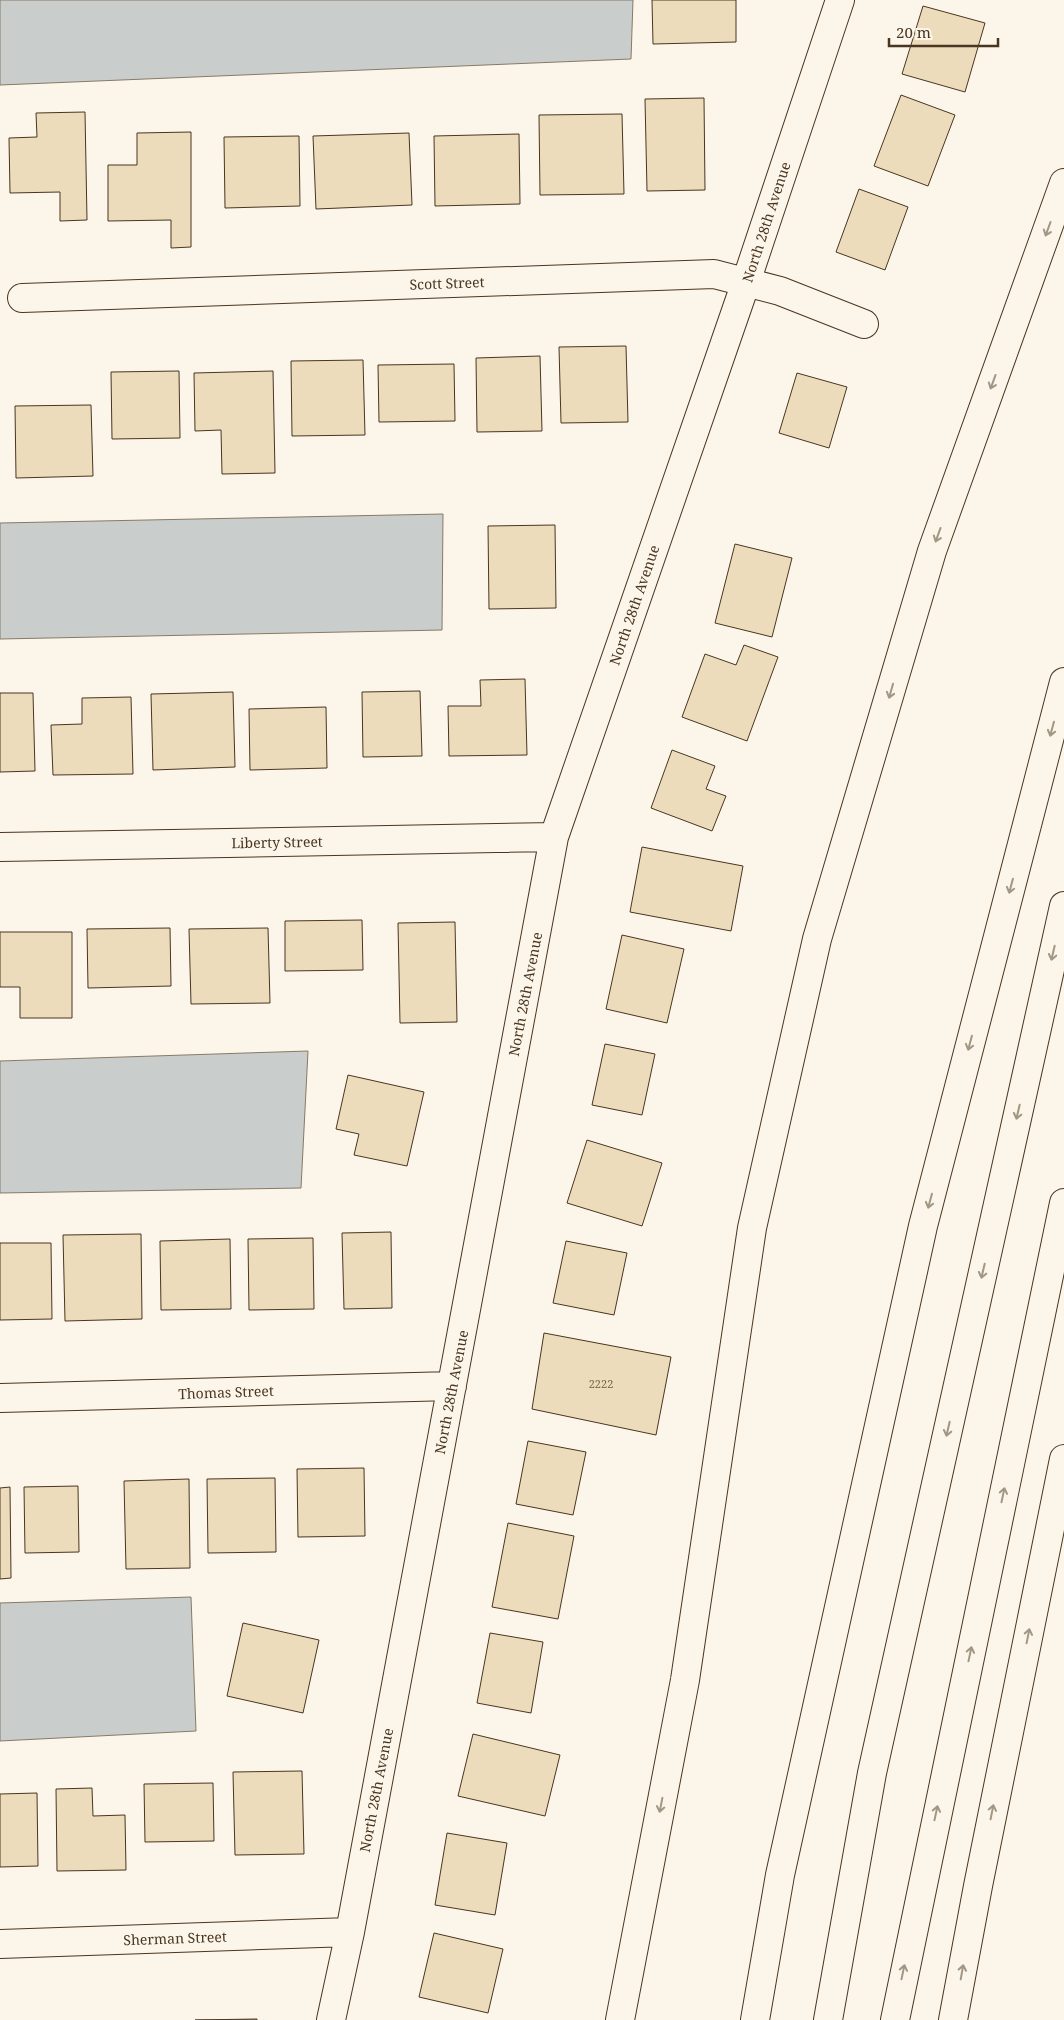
<svg xmlns="http://www.w3.org/2000/svg" width="1064" height="2020" font-family="'Noto Serif',serif">
<style>
.water{fill:#c9cecd;stroke:#887966}
.building{fill:#ecdcbc;stroke:#4a3520}
.lines{fill:none;stroke-linecap:round;stroke-linejoin:round}
.street-casing{stroke:#4a3520;stroke-width:30}
.highway-casing{stroke:#4a3520;stroke-width:30}
.street{stroke:#fbf6e9;stroke-width:28}
.highway{stroke:#fbf6e9;stroke-width:28}
.oneway{stroke:#a29684}
.labels{text-anchor:middle;dominant-baseline:central;stroke-width:4;stroke-linejoin:round;paint-order:stroke}
.number-label{font-size:11px;fill:#725f47}
.street-label{font-size:14px;fill:#4a3520;stroke:#fbf6e9}
</style>
<rect width="100%" height="100%" fill="#fbf6e9"/>
<!-- water -->
<path class="water" d="M 0,0 L 633,0 L 631,59 L 0,85 Z
M 443,514 L 442,630 L 0,639 L 0,523 Z
M 308,1051 L 301,1188 L 0,1193 L 0,1061 Z
M 191,1597 L 196,1731 L 0,1741 L 0,1603 Z"/>
<!-- building -->
<path class="building" d="M 652,0 L 736,0 L 736,42 L 653,44 Z
M 923,6 L 985,23 L 965,92 L 902,74 Z
M 901,95 L 955,115 L 928,186 L 874,166 Z
M 704,98 L 705,190 L 647,191 L 645,99 Z
M 85,112 L 87,220 L 60,221 L 60,192 L 10,193 L 9,138 L 37,137 L 36,113 Z
M 622,114 L 624,194 L 540,195 L 539,115 Z
M 191,132 L 191,247 L 171,248 L 171,220 L 108,221 L 108,165 L 137,165 L 137,133 Z
M 409,133 L 412,205 L 316,209 L 313,136 Z
M 519,134 L 520,204 L 435,206 L 434,136 Z
M 299,136 L 300,206 L 225,208 L 224,137 Z
M 859,189 L 908,207 L 885,270 L 836,252 Z
M 626,346 L 628,422 L 561,423 L 559,347 Z
M 540,356 L 542,431 L 477,432 L 476,358 Z
M 363,360 L 365,435 L 292,436 L 291,361 Z
M 454,364 L 455,421 L 379,422 L 378,365 Z
M 179,371 L 180,438 L 112,439 L 111,372 Z
M 273,371 L 275,473 L 222,474 L 221,430 L 195,431 L 194,373 Z
M 797,373 L 847,387 L 829,448 L 779,433 Z
M 91,405 L 93,476 L 16,478 L 15,406 Z
M 555,525 L 556,608 L 489,609 L 488,526 Z
M 735,544 L 792,558 L 772,637 L 715,623 Z
M 744,645 L 778,657 L 747,741 L 682,717 L 705,654 L 736,665 Z
M 525,679 L 527,755 L 449,756 L 448,706 L 481,706 L 480,680 Z
M 420,691 L 422,756 L 363,757 L 362,692 Z
M 233,692 L 235,767 L 153,770 L 151,694 Z
M 0,693 L 33,693 L 35,771 L 0,772 Z
M 131,697 L 133,774 L 53,775 L 51,725 L 82,724 L 82,698 Z
M 326,707 L 327,768 L 250,770 L 249,709 Z
M 672,750 L 715,766 L 706,789 L 726,796 L 712,831 L 651,808 Z
M 642,847 L 743,866 L 731,931 L 630,912 Z
M 362,920 L 363,970 L 285,971 L 285,921 Z
M 455,922 L 457,1022 L 400,1023 L 398,923 Z
M 170,928 L 171,986 L 88,988 L 87,929 Z
M 268,928 L 270,1003 L 191,1004 L 189,929 Z
M 0,932 L 72,932 L 72,1018 L 20,1018 L 20,987 L 0,987 Z
M 622,935 L 684,949 L 667,1023 L 606,1009 Z
M 605,1044 L 655,1054 L 642,1115 L 592,1105 Z
M 348,1075 L 424,1092 L 407,1166 L 354,1155 L 359,1134 L 336,1129 Z
M 587,1140 L 662,1163 L 642,1226 L 567,1203 Z
M 391,1232 L 392,1308 L 344,1309 L 342,1233 Z
M 141,1234 L 142,1319 L 65,1321 L 63,1235 Z
M 313,1238 L 314,1309 L 249,1310 L 248,1239 Z
M 230,1239 L 231,1309 L 161,1310 L 160,1241 Z
M 566,1241 L 627,1253 L 614,1315 L 553,1303 Z
M 0,1243 L 51,1243 L 52,1319 L 0,1320 Z
M 544,1333 L 671,1357 L 656,1435 L 532,1409 Z
M 528,1441 L 586,1452 L 573,1515 L 516,1504 Z
M 364,1468 L 365,1536 L 298,1537 L 297,1469 Z
M 275,1478 L 276,1552 L 208,1553 L 207,1479 Z
M 189,1479 L 190,1568 L 126,1569 L 124,1481 Z
M 78,1486 L 79,1552 L 25,1553 L 24,1487 Z
M 10,1487 L 11,1578 L 0,1579 L 0,1488 Z
M 508,1523 L 574,1536 L 558,1619 L 492,1607 Z
M 243,1623 L 319,1640 L 303,1713 L 227,1696 Z
M 490,1633 L 543,1642 L 531,1713 L 477,1703 Z
M 473,1734 L 560,1755 L 545,1816 L 458,1796 Z
M 302,1771 L 304,1854 L 235,1855 L 233,1772 Z
M 213,1783 L 214,1841 L 145,1842 L 144,1784 Z
M 92,1788 L 93,1816 L 125,1815 L 126,1870 L 57,1871 L 56,1789 Z
M 37,1793 L 38,1866 L 0,1867 L 0,1794 Z
M 447,1833 L 507,1843 L 495,1915 L 435,1905 Z
M 434,1933 L 503,1949 L 488,2013 L 419,1997 Z
M 257,2019 L 257,2020 L 195,2020 Z"/>
<g class="lines">
<defs>
<path id="street" d="M 22,298 L 714,274 L 780,291 L 864,324
M 0,847 L 554,837
M 0,1398 L 452,1386
M 0,1944 L 350,1932
M 331,2020 L 350,1932 L 554,837 L 746,282 L 840,0"/>
<path id="highway" d="M 620,2020 L 685,1680 L 752,1228 L 817,939 L 932,551 L 1064,183
M 755,2020 L 780,1875 L 923,1226 L 1064,682
M 828,2020 L 872,1773 L 1064,906
M 895,2020 L 1064,1203
M 953,2020 L 978,1886 L 1064,1459"/>
</defs>
<!-- street casing -->
<use href="#street" class="street-casing"/>
<!-- highway casing -->
<use href="#highway" class="highway-casing"/>
<!-- street -->
<use href="#street" class="street"/>
<!-- highway -->
<use href="#highway" class="highway"/>
</g>
<!-- one-way arrows -->
<defs><path id="oneway-shaft" d="M-6 0H5M1.5-3L5.5 0L1.5 3" fill="none" stroke-width="1.6" stroke-linecap="round" stroke-linejoin="round" transform="scale(1.25)"/></defs>
<g class="oneway">
<use href="#oneway-shaft" transform="translate(1048 229) rotate(110)"/>
<use href="#oneway-shaft" transform="translate(993 382) rotate(110)"/>
<use href="#oneway-shaft" transform="translate(938 535) rotate(110)"/>
<use href="#oneway-shaft" transform="translate(891 691) rotate(106)"/>
<use href="#oneway-shaft" transform="translate(1052 729) rotate(105)"/>
<use href="#oneway-shaft" transform="translate(1011 886) rotate(105)"/>
<use href="#oneway-shaft" transform="translate(1053 953) rotate(103)"/>
<use href="#oneway-shaft" transform="translate(970 1043) rotate(105)"/>
<use href="#oneway-shaft" transform="translate(1018 1112) rotate(103)"/>
<use href="#oneway-shaft" transform="translate(930 1201) rotate(105)"/>
<use href="#oneway-shaft" transform="translate(983 1271) rotate(103)"/>
<use href="#oneway-shaft" transform="translate(948 1429) rotate(103)"/>
<use href="#oneway-shaft" transform="translate(1003 1495) rotate(-78)"/>
<use href="#oneway-shaft" transform="translate(1028 1636) rotate(-79)"/>
<use href="#oneway-shaft" transform="translate(970 1654) rotate(-78)"/>
<use href="#oneway-shaft" transform="translate(661 1805) rotate(101)"/>
<use href="#oneway-shaft" transform="translate(992 1812) rotate(-79)"/>
<use href="#oneway-shaft" transform="translate(936 1813) rotate(-78)"/>
<use href="#oneway-shaft" transform="translate(903 1972) rotate(-78)"/>
<use href="#oneway-shaft" transform="translate(962 1972) rotate(-80)"/>
</g>
<g class="labels">
<!-- number labels -->
<g class="number-label">
<text x="601" y="1383">2222</text>
</g>
<!-- street labels -->
<g class="street-label">
<text transform="translate(766 222) rotate(-72)">North 28th Avenue</text>
<text transform="translate(447 283) rotate(-2)">Scott Street</text>
<text transform="translate(634 605) rotate(-71)">North 28th Avenue</text>
<text transform="translate(277 842) rotate(-1)">Liberty Street</text>
<text transform="translate(525 994) rotate(-79)">North 28th Avenue</text>
<text transform="translate(226 1392) rotate(-2)">Thomas Street</text>
<text transform="translate(451 1392) rotate(-79)">North 28th Avenue</text>
<text transform="translate(376 1790) rotate(-79)">North 28th Avenue</text>
<text transform="translate(175 1938) rotate(-2)">Sherman Street</text>
</g>
</g>
<!-- scale -->
<path d="M889 38v8h109v-8" fill="none" stroke="#4a3520" stroke-width="2.5"/>
<text x="896" y="38" font-size="15" fill="#4a3520" stroke="#fbf6e9" stroke-width="4" paint-order="stroke">20 m</text>
</svg>
